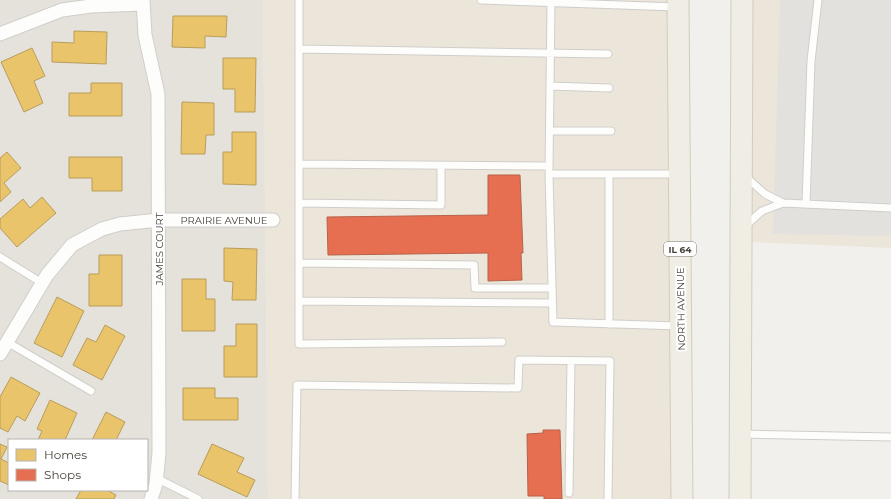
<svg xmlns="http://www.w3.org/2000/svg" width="891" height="499" font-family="Montserrat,sans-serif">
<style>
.residential{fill:#e5e2db;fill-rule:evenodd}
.commercial{fill:#ece5da}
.parking{fill:#e3e1dd}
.homes{fill:#e9c46a;stroke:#b89d5b}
.shops{fill:#e76f51;stroke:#b7624a}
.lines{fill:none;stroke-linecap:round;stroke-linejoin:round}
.service-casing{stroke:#d0ceca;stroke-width:9}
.minor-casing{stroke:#d0ceca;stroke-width:15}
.primary-casing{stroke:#d3ccbb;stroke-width:23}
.service{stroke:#fdfdfc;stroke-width:7}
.minor{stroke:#fdfdfc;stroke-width:13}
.primary{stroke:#f0ede5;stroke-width:21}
.labels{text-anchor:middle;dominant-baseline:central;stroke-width:4;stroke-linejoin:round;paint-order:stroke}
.shield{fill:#fff;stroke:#7e7b74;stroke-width:1}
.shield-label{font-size:9px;font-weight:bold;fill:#474239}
.street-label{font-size:10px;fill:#474239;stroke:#fff}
</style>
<rect width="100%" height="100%" fill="#f2f0ec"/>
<!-- residential -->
<path class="residential" d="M 0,0 L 263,0 L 268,499 L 0,499 ZM 9,440 L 147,440 L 147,490 L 9,490 Z"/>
<!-- commercial -->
<path class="commercial" d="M 263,0 L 672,0 L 674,499 L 268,499 Z
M 750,0 L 891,0 L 891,248 L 751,242 Z"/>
<!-- parking -->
<path class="parking" d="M 780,0 L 891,0 L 891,236 L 773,234 Z"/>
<!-- homes -->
<path class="homes" d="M 173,16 L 227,16 L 226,37 L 205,36 L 205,48 L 172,47 Z
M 74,31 L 107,32 L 106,64 L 52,62 L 52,42 L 74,43 Z
M 32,48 L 45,76 L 34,81 L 43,103 L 24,112 L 1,62 Z
M 223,58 L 256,58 L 255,112 L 235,112 L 235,89 L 223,89 Z
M 91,83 L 122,83 L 122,116 L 69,116 L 69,93 L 91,93 Z
M 182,102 L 214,103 L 214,135 L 206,135 L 205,154 L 181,154 Z
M 232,132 L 256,132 L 256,185 L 223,184 L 223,152 L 232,152 Z
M 7,152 L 21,168 L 4,183 L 11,192 L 0,202 L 0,158 Z
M 69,157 L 122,157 L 122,191 L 92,191 L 92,178 L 69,178 Z
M 42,197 L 56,213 L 17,247 L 0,228 L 0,219 L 23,199 L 30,208 Z
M 224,248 L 257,249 L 256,300 L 232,300 L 233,282 L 224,281 Z
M 99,255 L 122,255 L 122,306 L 89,306 L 89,274 L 99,274 Z
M 182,279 L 206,279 L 206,299 L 215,299 L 215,331 L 182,331 Z
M 57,297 L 84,311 L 62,357 L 34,343 Z
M 236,324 L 257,324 L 257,377 L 224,377 L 224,346 L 236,346 Z
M 105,325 L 125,336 L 102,380 L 73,365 L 87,338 L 96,342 Z
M 11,377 L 40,393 L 25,421 L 17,416 L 8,432 L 0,428 L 0,397 Z
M 183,388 L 215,388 L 215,398 L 238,398 L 238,420 L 183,420 Z
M 50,400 L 77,413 L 65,440 L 38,440 L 42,431 L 37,429 Z
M 106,412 L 125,422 L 116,440 L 92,440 Z
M 0,444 L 7,447 L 1,459 L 9,463 L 9,485 L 0,481 Z
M 212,444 L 244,458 L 237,472 L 255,480 L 247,497 L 198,474 Z
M 81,490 L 107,490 L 116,495 L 114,499 L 76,499 Z"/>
<!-- shops -->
<path class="shops" d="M 488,175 L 520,175 L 523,253 L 521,253 L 522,280 L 488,281 L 488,253 L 328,255 L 327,217 L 488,215 Z
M 543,430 L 560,430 L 562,499 L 544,499 L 544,496 L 528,496 L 527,434 L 543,433 Z"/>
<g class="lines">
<defs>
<path id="service" d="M 299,0 L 299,301
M 481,0 L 676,7
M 299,49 L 608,54
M 550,86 L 609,88
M 550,131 L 611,131
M 299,164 L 549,166
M 549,170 L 551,3
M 609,174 L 609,324
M 677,174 L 549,174 L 553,322 L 679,326
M 745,176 L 765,194 L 783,203 L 891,208
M 299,203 L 441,205 L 441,166
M 806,204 L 811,61 L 818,0
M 746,225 L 762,211 L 783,203
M 0,257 L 42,283
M 299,263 L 474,265 L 475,288 L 552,288
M 7,342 L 91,391
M 502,342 L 299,344 L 299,301 L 552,303
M 741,434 L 891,437
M 156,478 L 198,499
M 569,493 L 571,361
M 295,499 L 297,385 L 518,388 L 519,360 L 610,361 L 608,499"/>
<path id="minor" d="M 143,0 L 145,35 L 158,94 L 159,453 L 156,484 L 151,499
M 0,34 L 62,10 L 91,6 L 143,4
M 0,354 L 47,275 L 72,245 L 102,229 L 120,224 L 159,220 L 273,220"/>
<path id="primary" d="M 678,0 L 682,499
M 740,499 L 742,0"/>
</defs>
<!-- service casing -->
<use href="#service" class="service-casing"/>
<!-- minor casing -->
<use href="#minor" class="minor-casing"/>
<!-- primary casing -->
<use href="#primary" class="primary-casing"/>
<!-- service -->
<use href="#service" class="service"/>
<!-- minor -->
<use href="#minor" class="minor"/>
<!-- primary -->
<use href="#primary" class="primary"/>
</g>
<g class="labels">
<!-- shield labels -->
<rect class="shield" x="664" y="242" width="32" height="14" rx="3"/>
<g class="shield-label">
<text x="680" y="249">IL 64</text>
</g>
<!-- street labels -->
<g class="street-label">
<text x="224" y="220">PRAIRIE AVENUE</text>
<text transform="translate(159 249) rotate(-90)">JAMES COURT</text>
<text transform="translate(681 309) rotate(-91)">NORTH AVENUE</text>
</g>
</g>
<!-- legend -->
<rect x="8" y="439" width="140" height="52" fill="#ffffff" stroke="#b5b3b0"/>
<rect x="16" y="449" width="20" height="12" fill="#e9c46a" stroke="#b5b3b0"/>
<text x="44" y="459" font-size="12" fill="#474239">Homes</text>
<rect x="16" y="469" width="20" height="12" fill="#e76f51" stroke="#b5b3b0"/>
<text x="44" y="479" font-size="12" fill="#474239">Shops</text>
</svg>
